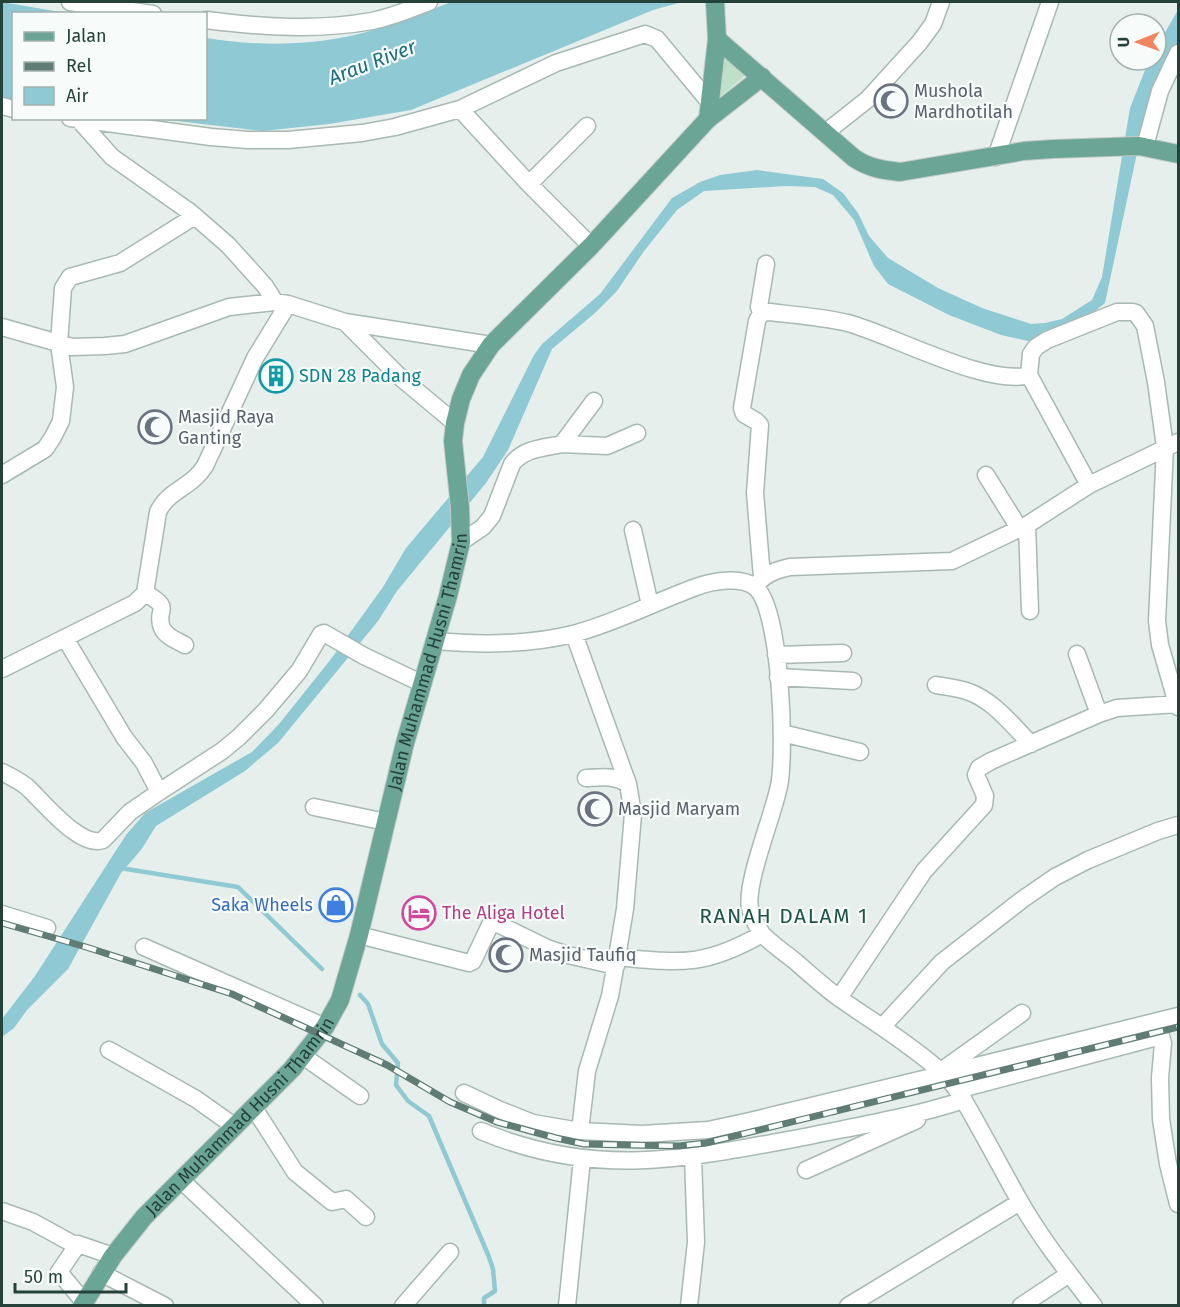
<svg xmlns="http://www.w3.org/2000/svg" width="1180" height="1307" font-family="'Fira Sans',sans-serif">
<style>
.green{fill:#bfe0c8}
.water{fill:#8ec9d4}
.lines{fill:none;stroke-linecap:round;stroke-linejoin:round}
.stream{stroke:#8ec9d4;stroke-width:4.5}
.minor-casing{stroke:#a8b8b2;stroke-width:19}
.major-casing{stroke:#c2cac8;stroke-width:20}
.minor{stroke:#fff;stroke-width:16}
.major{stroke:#6aa596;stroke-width:18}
.rail-casing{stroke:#5f7d75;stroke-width:7}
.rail{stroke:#f7fbf9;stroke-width:4.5;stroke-dasharray:14;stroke-linecap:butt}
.labels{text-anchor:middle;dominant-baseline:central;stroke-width:4.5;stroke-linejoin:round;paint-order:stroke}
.worship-label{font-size:18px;fill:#5b616d;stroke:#f7fbf9;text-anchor:start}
.culture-label{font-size:18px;fill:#0d838f;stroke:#f7fbf9;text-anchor:start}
.street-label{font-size:18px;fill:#24423a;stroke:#f7fbf9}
.shop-label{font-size:18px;fill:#366cbe;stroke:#f7fbf9;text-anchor:end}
.hotel-label{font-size:18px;fill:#b23c85;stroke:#f7fbf9;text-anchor:start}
.water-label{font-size:20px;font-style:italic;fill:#1c6f80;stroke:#f7fbf9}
.quarter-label{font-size:21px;letter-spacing:1.5px;fill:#1f5548;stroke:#f7fbf9}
</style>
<rect width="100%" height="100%" fill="#e6efeb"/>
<!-- green -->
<path class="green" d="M 721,55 L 746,75 L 717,99 Z"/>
<!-- water -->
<path class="water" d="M 2,2 L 66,13 L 14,14 L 13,101 L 2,99 Z
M 451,2 L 682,2 L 653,10 L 411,110 L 329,124 L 263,131 L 159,119 L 206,118 L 206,38 C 249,45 297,46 340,38 C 375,32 418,15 451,2 Z
M 1178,10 L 1178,45 L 1155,80 L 1147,106 L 1105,303 L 1079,324 L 1053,334 L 1028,341 L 1001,335 L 949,315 L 888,284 L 874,266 L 854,220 L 833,195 L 815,187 L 786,186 L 704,191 L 677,210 L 644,251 L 617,291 L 595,313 L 552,349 L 508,450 L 486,483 L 397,591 L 378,621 L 342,665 L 278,743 L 245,771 L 156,826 L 141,850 L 121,873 L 68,969 L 27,1010 L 14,1028 L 2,1037 L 2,1019 L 35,976 L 126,835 L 145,813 L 252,752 L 279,724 L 331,659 L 383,587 L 406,548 L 483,457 L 534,355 L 542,344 L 600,294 L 672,198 L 700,182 L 720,175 L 757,170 L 823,179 L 843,193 L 858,213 L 869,236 L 888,258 L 938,288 L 982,308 L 1031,324 L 1045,323 L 1062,319 L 1092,300 L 1102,277 L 1130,108 L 1149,60 L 1156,60 L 1156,48 Z"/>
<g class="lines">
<!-- stream -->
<path class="stream" d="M 120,868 L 238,887 L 322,969
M 360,995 L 368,1004 L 382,1044 L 398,1063 L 396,1085 L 408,1101 L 429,1116 L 489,1257 L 493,1269 L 495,1291 L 484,1298 L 484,1306"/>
<defs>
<path id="minor" d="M 70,2 L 153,14
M 206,20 C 261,27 316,31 372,21 C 392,17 411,9 429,2
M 2,106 L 14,109
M 460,109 L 529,184 L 591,246
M 70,118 L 211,137 L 248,140 L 288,140 L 362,133 L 395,127 L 460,109 L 556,63 L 645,34 L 657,39 L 711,104
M 79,120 L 112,157 L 190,212 L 228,245 L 265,286 L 275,302
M 825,133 L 868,99 L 919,43 L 933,24 L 941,2
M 1145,146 L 1160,91 L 1178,53
M 996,157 L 1050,2
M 529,184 L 587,126
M 761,313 L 759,307 L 766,264
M 345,322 L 400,377 L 455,423
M 2,327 L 72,347 L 105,346 L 125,344 L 229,307 L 275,302 L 288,304 L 345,322 L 491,345
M 562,444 L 607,446 L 637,433
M 2,475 L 45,449 L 53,437 L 61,421 L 65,387 L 59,344 L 63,288 L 70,277 L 120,263 L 195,216
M 986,475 L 1019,528
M 1089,485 L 1029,375 L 1031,354 L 1036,347 L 1047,340 L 1117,312 L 1133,312 L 1136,313 L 1145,326 L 1156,382 L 1165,447 L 1157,621 L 1160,645 L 1178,707
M 1027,525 L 1030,611
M 633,530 L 650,605
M 461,542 L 483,527 L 492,516 L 512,464 C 524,448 544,448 562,444 L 594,401
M 762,577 L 755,493 L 760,425 L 756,421 L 744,414 L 742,408 L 757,321 L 761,313 L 769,312 C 795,315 822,317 848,323 C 892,335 988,387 1029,375
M 757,584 C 766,573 777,570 790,567 L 952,561 L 1027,525 L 1089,485 L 1178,442
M 145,593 C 175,610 154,608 162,628 C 166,637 178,641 185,645
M 574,634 L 628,784 L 633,814 L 625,909 L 617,957 L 610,996 L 587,1071 L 580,1131
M 65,638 L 124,737 L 144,763 L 159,792 L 222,751 L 239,737 L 266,710 L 299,671 L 321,634 L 324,633 L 364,656 L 421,683
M 436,641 C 481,645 529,645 573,634 C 615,623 655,602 696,587 C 712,581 741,576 755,587 C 781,607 786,753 779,786 C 773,816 745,883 750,908 C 752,917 758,929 763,935 C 773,945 785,953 796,962 C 811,975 826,989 842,1000 C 875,1023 910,1044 939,1070 C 958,1086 968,1108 980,1129 C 993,1152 1005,1175 1018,1198 C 1039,1236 1067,1271 1094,1306
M 1077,654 L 1099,714
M 776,655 L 843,653
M 2,669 L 135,603 L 145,593 L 158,512 C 168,490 191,488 205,466 L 255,358 L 288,304
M 778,677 L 853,681
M 936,685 C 947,687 959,688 969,692 C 993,700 1013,726 1031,744
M 782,733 L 860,752
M 2,772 C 10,776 18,780 26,786 C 42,800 80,849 103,840 L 130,812 L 159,792
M 586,778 C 602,777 614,775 628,784
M 314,807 L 386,822
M 2,914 L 47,928
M 359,935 L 469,963 L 473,961 L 490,925 L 498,924 L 547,948 L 568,955 L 616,966
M 144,947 L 325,1027
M 617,957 C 680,963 705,967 762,934
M 839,998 L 924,871 L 984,805 L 985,796 L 976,775 L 979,768 L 991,761 L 1099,714 L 1117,708 L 1178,704
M 882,1027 L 942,962 L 1023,899 L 1055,877 L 1088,860 L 1158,831 L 1178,825
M 109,1050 L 196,1099 L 234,1126
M 303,1056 L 360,1096
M 941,1071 L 1022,1013
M 957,1090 L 1161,1036 L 1163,1043 L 1160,1078 L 1161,1119 L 1168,1164 L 1178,1204
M 464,1093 L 500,1110 L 533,1123 L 580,1131 L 642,1134 L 708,1130 L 750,1121 L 944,1074 L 1178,1016
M 254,1108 L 295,1172 L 332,1202 L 346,1199 L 366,1217
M 481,1131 C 596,1179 686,1159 804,1137 C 857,1126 912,1117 964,1100
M 806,1170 L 917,1120
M 182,1181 L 315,1306
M 2,1211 L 33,1222 L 75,1245
M 101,1273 L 165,1306
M 84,1302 L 59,1272 L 78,1244 L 113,1256
M 403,1306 L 450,1252
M 567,1306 L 582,1159
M 689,1306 L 696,1242 L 693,1157
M 848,1306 L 1020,1202
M 1021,1306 L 1069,1274"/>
<g id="major">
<path d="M 717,39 L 854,158 C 869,168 882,170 900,172 L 1024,151 L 1053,149 L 1139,146 L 1178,154"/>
<path d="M 708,119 L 762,77"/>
<path id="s1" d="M 82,1306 L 113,1256 L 144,1217 L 292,1069 L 325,1027 L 340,1000 L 359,935 L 405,743 L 448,596 L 461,542 L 460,508 L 453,441 L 455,423 L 461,399 L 471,375 L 491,345 L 591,246 L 708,119 L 717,39 L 715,2"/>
</g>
</defs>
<!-- minor casing -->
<use href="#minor" class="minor-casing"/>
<!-- major casing -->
<use href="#major" class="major-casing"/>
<!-- minor -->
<use href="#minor" class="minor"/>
<!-- major -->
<use href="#major" class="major"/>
<defs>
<path id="rail" d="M 2,923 L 86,947 L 232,994 L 387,1065 L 450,1102 L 497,1122 L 556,1138 L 584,1144 L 679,1146 L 706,1143 L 1178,1027"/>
</defs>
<!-- rail casing -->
<use href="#rail" class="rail-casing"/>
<!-- rail -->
<use href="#rail" class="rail"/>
</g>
<!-- icons -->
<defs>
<symbol id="mosque-ring" viewBox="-11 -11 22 22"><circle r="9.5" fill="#f7fbf9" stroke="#6b7280" stroke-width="1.5"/><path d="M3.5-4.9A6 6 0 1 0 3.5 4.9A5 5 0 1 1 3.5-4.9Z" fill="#6b7280"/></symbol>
<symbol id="building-ring" viewBox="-11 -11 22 22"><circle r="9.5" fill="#f7fbf9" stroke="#0f9aa8" stroke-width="1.5"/><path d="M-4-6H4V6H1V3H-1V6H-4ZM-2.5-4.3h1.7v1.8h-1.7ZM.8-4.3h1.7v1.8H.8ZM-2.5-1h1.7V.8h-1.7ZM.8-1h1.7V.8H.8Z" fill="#0f9aa8"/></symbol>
<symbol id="shop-ring" viewBox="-11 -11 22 22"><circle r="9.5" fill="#f7fbf9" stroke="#3f7fe0" stroke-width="1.5"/><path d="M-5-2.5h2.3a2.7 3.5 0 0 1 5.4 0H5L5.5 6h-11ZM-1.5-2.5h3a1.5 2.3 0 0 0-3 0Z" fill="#3f7fe0"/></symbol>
<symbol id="hotel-ring" viewBox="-11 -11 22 22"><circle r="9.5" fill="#f7fbf9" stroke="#d1479c" stroke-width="1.5"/><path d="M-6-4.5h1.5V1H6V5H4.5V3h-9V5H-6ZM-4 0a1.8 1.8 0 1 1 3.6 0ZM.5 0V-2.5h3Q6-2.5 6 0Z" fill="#d1479c"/></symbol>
</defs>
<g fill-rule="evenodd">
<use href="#mosque-ring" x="872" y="82" width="38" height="38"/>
<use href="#building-ring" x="257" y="357" width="38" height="38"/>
<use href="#mosque-ring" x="136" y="408" width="38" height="38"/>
<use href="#mosque-ring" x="576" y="790" width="38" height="38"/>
<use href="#shop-ring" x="317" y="886" width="38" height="38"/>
<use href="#hotel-ring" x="400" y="894" width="38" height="38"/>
<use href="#mosque-ring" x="487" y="936" width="38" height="38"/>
</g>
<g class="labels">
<!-- worship labels -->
<g class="worship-label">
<text x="914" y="91">Mushola<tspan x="914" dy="21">Mardhotilah</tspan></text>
<text x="178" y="417">Masjid Raya<tspan x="178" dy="21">Ganting</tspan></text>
<text x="618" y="809">Masjid Maryam</text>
<text x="529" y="955">Masjid Taufiq</text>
</g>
<!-- culture labels -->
<g class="culture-label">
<text x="299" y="376">SDN 28 Padang</text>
</g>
<!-- street labels -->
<g class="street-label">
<text stroke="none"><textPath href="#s1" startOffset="752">Jalan Muhammad Husni Thamrin</textPath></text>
<text stroke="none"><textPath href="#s1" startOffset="248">Jalan Muhammad Husni Thamrin</textPath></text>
</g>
<!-- shop labels -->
<g class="shop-label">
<text x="313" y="905">Saka Wheels</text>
</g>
<!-- hotel labels -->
<g class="hotel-label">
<text x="442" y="913">The Aliga Hotel</text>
</g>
<!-- water labels -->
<g class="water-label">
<text transform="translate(372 62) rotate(-21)">Arau River</text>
</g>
<!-- quarter labels -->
<g class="quarter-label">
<text x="784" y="916">RANAH DALAM 1</text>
</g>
</g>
<!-- border -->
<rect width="1180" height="1307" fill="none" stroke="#24423a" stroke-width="6"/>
<!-- legend -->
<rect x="12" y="12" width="195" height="108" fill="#f7fbf9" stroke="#a3b1ad" stroke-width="1.5"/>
<rect x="24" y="32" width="30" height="9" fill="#6aa596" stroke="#a3b1ad" stroke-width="1.5"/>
<text x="66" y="42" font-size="18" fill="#24423a">Jalan</text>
<rect x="24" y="62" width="30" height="9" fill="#5f7d75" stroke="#a3b1ad" stroke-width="1.5"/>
<text x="66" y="72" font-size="18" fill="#24423a">Rel</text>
<rect x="24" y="87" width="30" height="18" fill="#8ec9d4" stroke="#a3b1ad" stroke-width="1.5"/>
<text x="66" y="102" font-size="18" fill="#24423a">Air</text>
<!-- north arrow -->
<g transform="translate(1138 42) rotate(269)"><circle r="28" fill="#f7fbf9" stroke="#a3b1ad" stroke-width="1.5"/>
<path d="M0-4.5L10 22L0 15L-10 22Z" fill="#f4845f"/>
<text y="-9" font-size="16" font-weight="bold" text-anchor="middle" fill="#24423a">U</text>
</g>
<!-- scale -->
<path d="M15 1283v9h111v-9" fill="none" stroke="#24423a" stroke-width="3"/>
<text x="24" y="1283" font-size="18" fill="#24423a" stroke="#f7fbf9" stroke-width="4.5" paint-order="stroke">50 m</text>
</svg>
